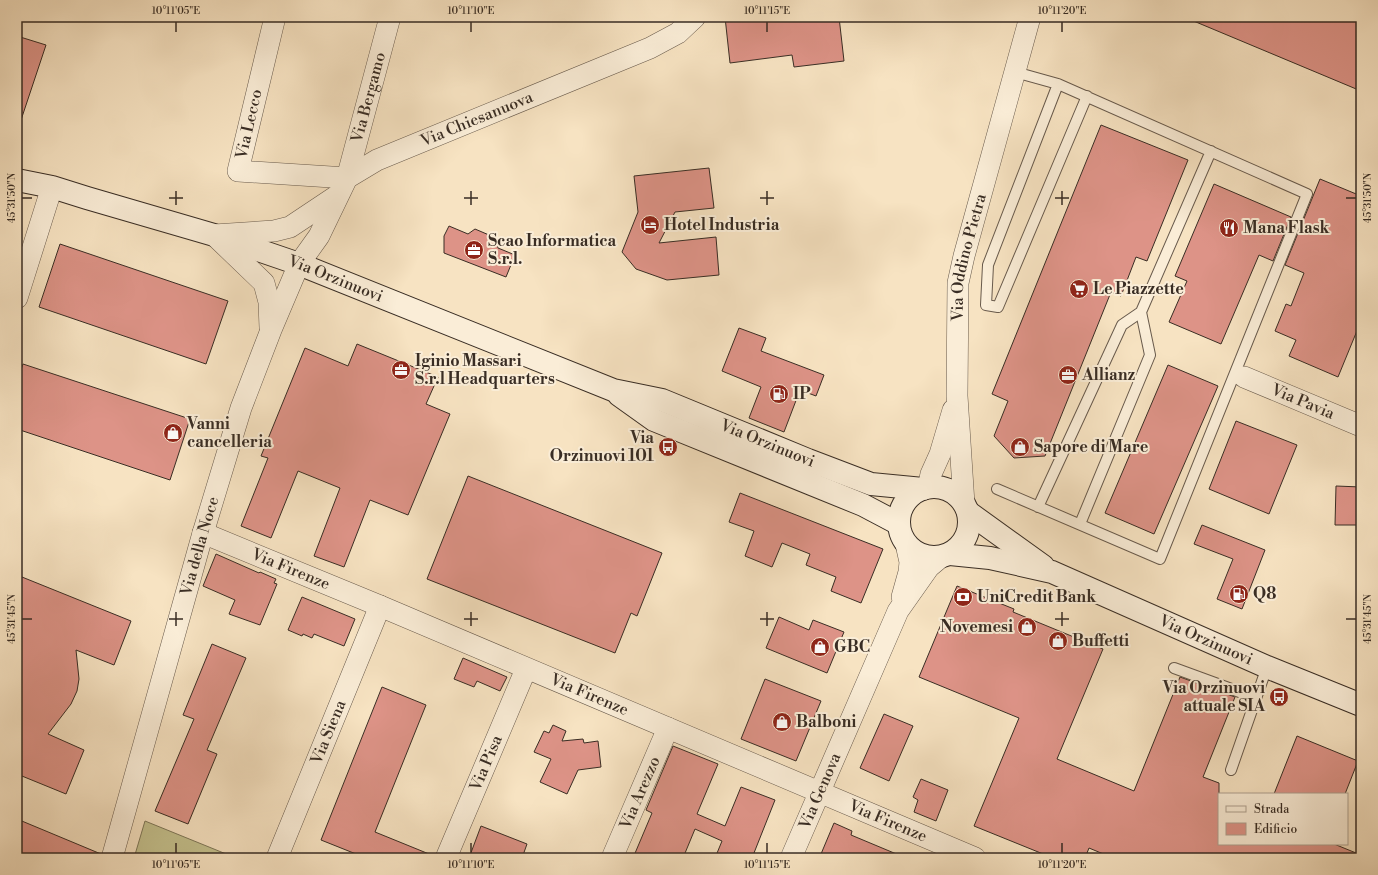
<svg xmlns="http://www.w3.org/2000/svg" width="1378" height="875" font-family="'Libre Bodoni',serif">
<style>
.green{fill:#c4c18e;stroke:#7e7759}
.building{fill:#dd9387;stroke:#392d24}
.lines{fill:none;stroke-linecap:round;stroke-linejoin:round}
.service-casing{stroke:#685a4c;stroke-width:12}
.minor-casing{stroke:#685a4c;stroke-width:22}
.secondary-casing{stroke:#392d24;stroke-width:24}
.service{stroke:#faedd7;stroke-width:10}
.minor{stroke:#faedd7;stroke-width:21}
.secondary{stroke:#faedd7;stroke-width:22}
.ticks{fill:none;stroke:#392d24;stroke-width:1.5}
.labels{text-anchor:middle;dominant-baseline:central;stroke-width:4;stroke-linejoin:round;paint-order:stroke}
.street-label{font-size:16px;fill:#392d24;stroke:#faedd7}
.poi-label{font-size:16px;font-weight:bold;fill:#392d24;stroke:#faedd7;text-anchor:start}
.neatline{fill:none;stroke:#392d24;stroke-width:1.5}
.ticks-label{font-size:10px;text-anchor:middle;fill:#392d24}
</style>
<rect width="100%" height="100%" fill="#f7e3c2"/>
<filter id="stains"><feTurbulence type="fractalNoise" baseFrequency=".005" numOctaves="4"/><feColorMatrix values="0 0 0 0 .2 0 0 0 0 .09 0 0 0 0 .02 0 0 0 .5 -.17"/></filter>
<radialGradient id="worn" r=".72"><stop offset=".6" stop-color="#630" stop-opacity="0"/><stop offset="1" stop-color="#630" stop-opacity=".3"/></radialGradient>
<!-- green -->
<path class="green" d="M 145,821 L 236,858 L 134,858 Z"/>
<!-- building -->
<path class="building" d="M 725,17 L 839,17 L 844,61 L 794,67 L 792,55 L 730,63 Z
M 1184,17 L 1361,17 L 1361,91 Z
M 17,36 L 46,45 L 20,123 L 17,123 Z
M 1101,125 L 1188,160 L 1147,261 L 1136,257 L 1121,296 L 1111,292 L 1045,456 L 1014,458 L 994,436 L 1008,401 L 992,394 Z
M 709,168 L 714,208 L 675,212 L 659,243 L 716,237 L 719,275 L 667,280 L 636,269 L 622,252 L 638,212 L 634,176 Z
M 1320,179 L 1361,196 L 1361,321 L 1338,377 L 1289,356 L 1296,340 L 1275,331 L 1286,304 L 1291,306 L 1304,273 L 1285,265 Z
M 1214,184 L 1291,217 L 1273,261 L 1259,255 L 1221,344 L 1169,322 L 1187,281 L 1175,276 Z
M 449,226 L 468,234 L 475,229 L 496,238 L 498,248 L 515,255 L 506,277 L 444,253 L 444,236 Z
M 60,244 L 228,301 L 206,364 L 39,307 Z
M 739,328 L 766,338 L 761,351 L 824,375 L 816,396 L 800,390 L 784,432 L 749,418 L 761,387 L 722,371 Z
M 357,344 L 438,377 L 426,404 L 450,414 L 408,515 L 370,500 L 344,567 L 314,556 L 340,488 L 298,471 L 271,538 L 241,526 L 268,458 L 261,456 L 305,348 L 348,366 Z
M 23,364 L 190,419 L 170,480 L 17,429 L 17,381 Z
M 1168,365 L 1218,386 L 1154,534 L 1105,513 Z
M 1236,421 L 1297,445 L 1269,514 L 1209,489 Z
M 468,476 L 662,553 L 637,616 L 631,613 L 615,653 L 427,579 Z
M 1336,486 L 1361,487 L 1361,525 L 1335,525 Z
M 740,493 L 883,549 L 861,603 L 831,591 L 836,577 L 806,565 L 810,554 L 782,543 L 772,567 L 745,556 L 754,531 L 729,522 Z
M 1202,525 L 1265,550 L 1242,609 L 1217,599 L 1233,559 L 1194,544 Z
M 216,554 L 259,573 L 260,572 L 276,579 L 274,583 L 277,584 L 260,625 L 229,614 L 235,600 L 203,586 Z
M 17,575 L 131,621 L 114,665 L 76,650 L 79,679 L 77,691 L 71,704 L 48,734 L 84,750 L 66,794 L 17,774 Z
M 957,586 L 1014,609 L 1013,612 L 1103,649 L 1057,759 L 1134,791 L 1180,677 L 1235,697 L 1203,777 L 1219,783 L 1219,844 L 1334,844 L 1361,855 L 1361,858 L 1113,858 L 1089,848 L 1085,858 L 1053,858 L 974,826 L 1019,718 L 919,677 Z
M 302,597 L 355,619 L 344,646 L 314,634 L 312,638 L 303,634 L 302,636 L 288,630 Z
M 779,617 L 809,630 L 813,620 L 844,632 L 827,673 L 766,648 Z
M 212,644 L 246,658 L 207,750 L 217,754 L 188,824 L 155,811 L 194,719 L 183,715 Z
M 463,658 L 507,677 L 500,691 L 477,681 L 474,687 L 454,679 Z
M 765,679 L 821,701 L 796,761 L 741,739 Z
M 382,687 L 426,705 L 375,832 L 434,856 L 434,858 L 366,858 L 321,840 Z
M 884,714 L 913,726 L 889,781 L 860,768 Z
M 553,725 L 566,731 L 562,741 L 583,739 L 584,743 L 598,741 L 601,767 L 578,770 L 567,794 L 540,782 L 551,759 L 534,752 L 544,731 L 549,733 Z
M 1297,736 L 1358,761 L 1345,794 L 1274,794 Z
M 673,746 L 718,764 L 697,814 L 725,826 L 741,787 L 775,800 L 752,858 L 715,858 L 722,841 L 695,829 L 683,858 L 633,858 L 652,813 L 646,810 Z
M 921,779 L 948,790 L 936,821 L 914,812 L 918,800 L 913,797 Z
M 17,819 L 101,854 L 100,858 L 17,858 Z
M 834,823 L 852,831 L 851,835 L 906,858 L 832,858 L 821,854 Z
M 481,826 L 527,844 L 522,858 L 469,858 Z"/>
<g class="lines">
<defs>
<path id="service" d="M 1058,84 L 988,265 L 986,305 L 998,307 L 1087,96
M 997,489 L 1160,559 L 1307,194 L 1058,84 L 1015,72
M 1038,507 L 1122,325 L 1141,312 L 1211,151
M 1080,524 L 1150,355 L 1141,312
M 1174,668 L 1256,698
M 1231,770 L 1267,667"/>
<g id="minor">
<path id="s1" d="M 275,17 L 238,171 L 347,178 L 390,17"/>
<path d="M 214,235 L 274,231 L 290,227 L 338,195"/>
<path d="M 214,235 L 264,283 L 269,302 L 270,328"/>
<path d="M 17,298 L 52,187"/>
<path id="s2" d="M 1244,377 L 1361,426"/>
<path d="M 928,488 L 931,474 L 940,454 L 953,410"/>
<path id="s3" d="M 964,504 L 957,396 L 958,283 L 964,256 L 1030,17"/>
<path id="s4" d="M 203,533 L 380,606 L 975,858"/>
<path d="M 902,597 L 909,572 L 910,562 L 906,544"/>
<path id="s5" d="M 112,858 L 203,533 L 241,408 L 271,330 L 299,264 L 319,236 L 347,178 L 377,160 L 650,48 L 678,33 L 695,17"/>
<path id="s6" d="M 277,858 L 380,606"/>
<path id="s7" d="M 446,858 L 526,669"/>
<path id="s8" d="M 612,858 L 668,728"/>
<path id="s9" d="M 791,858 L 898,611 L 929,567 L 941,557"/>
</g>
<g id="secondary">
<path id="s10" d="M 17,180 L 52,187 L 87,198 L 214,235 L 299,264 L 613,390 L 662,400 L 808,460 L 871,484 L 923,489"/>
<path d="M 619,395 L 654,420 L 863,505 L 899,524"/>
<circle cx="934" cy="522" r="35"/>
<path d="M 968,512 L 1043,566"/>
<path id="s11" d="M 950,554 L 990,558 L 1052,572 L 1267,667 L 1361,705"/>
</g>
</defs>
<!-- service casing -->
<use href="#service" class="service-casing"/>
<!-- minor casing -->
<use href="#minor" class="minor-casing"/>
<!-- secondary casing -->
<use href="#secondary" class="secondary-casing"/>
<!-- service -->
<use href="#service" class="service"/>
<!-- minor -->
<use href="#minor" class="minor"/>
<!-- secondary -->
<use href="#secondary" class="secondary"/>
</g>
<!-- ticks -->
<path class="ticks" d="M 176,22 L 176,32M 471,22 L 471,32M 767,22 L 767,32M 1062,22 L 1062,32M 176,191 L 176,205M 471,191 L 471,205M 767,191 L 767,205M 1062,191 L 1062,205M 22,198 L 32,198M 169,198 L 183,198M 464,198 L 478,198M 760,198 L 774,198M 1055,198 L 1069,198M 1346,198 L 1356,198M 176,612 L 176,626M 471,612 L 471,626M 767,612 L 767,626M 1062,612 L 1062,626M 22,619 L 32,619M 169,619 L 183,619M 464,619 L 478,619M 760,619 L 774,619M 1055,619 L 1069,619M 1346,619 L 1356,619M 176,843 L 176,853M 471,843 L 471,853M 767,843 L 767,853M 1062,843 L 1062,853"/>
<!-- icons -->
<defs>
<symbol id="hotel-disc" viewBox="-11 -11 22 22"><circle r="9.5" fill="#8f2418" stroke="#faedd7"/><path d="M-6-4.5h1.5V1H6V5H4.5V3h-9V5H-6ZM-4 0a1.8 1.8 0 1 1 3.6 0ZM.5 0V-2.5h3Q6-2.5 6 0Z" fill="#fff"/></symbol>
<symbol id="restaurant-disc" viewBox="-11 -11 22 22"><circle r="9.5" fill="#8f2418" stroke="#faedd7"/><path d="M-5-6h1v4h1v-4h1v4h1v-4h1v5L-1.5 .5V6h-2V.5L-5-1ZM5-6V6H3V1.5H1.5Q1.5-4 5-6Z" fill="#fff"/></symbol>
<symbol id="office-disc" viewBox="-11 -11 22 22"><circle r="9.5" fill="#8f2418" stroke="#faedd7"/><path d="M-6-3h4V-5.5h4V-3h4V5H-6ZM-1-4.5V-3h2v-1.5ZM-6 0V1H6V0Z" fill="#fff"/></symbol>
<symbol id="supermarket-disc" viewBox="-11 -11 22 22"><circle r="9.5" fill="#8f2418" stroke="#faedd7"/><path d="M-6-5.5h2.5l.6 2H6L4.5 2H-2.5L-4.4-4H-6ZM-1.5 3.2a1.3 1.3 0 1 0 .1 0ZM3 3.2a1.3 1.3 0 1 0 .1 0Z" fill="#fff"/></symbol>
<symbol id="fuel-disc" viewBox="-11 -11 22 22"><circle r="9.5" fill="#8f2418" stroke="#faedd7"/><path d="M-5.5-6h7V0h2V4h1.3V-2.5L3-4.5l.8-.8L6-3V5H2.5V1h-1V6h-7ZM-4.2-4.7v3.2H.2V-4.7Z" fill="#fff"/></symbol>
<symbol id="shop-disc" viewBox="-11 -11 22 22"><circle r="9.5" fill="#8f2418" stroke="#faedd7"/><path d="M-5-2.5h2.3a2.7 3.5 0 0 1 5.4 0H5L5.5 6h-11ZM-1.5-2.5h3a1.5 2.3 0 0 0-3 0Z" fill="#fff"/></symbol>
<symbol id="bus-disc" viewBox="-11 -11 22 22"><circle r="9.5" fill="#8f2418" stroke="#faedd7"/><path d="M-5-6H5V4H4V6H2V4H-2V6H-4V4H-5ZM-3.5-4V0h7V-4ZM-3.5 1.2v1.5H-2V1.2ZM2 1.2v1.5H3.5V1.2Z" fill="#fff"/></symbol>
<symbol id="bank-disc" viewBox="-11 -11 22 22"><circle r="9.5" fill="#8f2418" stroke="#faedd7"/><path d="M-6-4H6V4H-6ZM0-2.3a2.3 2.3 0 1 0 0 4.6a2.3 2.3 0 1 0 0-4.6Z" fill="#fff"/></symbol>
</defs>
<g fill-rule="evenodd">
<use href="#hotel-disc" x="639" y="214" width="22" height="22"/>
<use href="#restaurant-disc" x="1218" y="217" width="22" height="22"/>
<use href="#office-disc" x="463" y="239" width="22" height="22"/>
<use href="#supermarket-disc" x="1068" y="278" width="22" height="22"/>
<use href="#office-disc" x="390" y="359" width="22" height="22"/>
<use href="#office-disc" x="1057" y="364" width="22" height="22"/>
<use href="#fuel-disc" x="768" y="383" width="22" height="22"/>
<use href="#shop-disc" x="162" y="422" width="22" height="22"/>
<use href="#bus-disc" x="657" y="436" width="22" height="22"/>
<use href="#shop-disc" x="1009" y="436" width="22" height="22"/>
<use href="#fuel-disc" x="1228" y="583" width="22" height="22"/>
<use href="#bank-disc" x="952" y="586" width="22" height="22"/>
<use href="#shop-disc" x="1016" y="616" width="22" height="22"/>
<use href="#shop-disc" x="1047" y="630" width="22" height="22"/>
<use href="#shop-disc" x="809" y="636" width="22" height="22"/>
<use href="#bus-disc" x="1268" y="686" width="22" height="22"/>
<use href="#shop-disc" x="771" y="711" width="22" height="22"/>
</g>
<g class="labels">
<!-- street labels -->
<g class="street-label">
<text stroke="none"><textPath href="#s1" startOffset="351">Via Bergamo</textPath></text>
<text stroke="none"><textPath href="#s5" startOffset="865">Via Chiesanuova</textPath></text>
<text transform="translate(249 124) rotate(-77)">Via Lecco</text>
<text stroke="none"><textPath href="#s3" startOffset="248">Via Oddino Pietra</textPath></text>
<text stroke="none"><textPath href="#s10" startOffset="334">Via Orzinuovi</textPath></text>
<text stroke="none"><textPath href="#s2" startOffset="64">Via Pavia</textPath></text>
<text stroke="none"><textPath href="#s10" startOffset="797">Via Orzinuovi</textPath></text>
<text stroke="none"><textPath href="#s5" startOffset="324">Via della Noce</textPath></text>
<text stroke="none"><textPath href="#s4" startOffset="95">Via Firenze</textPath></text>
<text stroke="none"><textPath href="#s11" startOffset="272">Via Orzinuovi</textPath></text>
<text stroke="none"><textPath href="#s4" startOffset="419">Via Firenze</textPath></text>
<text stroke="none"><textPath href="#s6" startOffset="136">Via Siena</textPath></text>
<text stroke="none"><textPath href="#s7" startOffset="103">Via Pisa</textPath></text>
<text stroke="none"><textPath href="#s9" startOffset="73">Via Genova</textPath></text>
<text stroke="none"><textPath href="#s8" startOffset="71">Via Arezzo</textPath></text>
<text stroke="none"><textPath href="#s4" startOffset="743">Via Firenze</textPath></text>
</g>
<!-- poi labels -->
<g class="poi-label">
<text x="664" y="225">Hotel Industria</text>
<text x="1243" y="228">Mana Flask</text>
<text x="488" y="241">Scao Informatica<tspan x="488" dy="18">S.r.l.</tspan></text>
<text x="1093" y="289">Le Piazzette</text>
<text x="415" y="361">Iginio Massari<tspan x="415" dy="18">S.r.l Headquarters</tspan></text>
<text x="1082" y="375">Allianz</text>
<text x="793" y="394">IP</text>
<text x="187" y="424">Vanni<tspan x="187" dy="18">cancelleria</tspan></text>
<text x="654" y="438" text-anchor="end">Via<tspan x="654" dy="18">Orzinuovi 101</tspan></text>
<text x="1034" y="447">Sapore di Mare</text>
<text x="1253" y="594">Q8</text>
<text x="977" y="597">UniCredit Bank</text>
<text x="1013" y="627" text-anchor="end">Novemesi</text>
<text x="1072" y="641">Buffetti</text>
<text x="834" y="647">GBC</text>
<text x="1265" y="688" text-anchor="end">Via Orzinuovi<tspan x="1265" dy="18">attuale SIA</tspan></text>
<text x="796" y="722">Balboni</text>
</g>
</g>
<!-- margin -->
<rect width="1378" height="875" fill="none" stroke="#f7e3c2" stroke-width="44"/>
<!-- legend -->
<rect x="1218" y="793" width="130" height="52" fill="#faedd7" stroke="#ada08f"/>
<rect x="1226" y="806" width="20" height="6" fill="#faedd7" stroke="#ada08f"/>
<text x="1254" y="813" font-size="12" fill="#392d24">Strada</text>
<rect x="1226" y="823" width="20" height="12" fill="#dd9387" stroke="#ada08f"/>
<text x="1254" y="833" font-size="12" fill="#392d24">Edificio</text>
<rect x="22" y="22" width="1334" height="831" class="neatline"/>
<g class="ticks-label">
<text x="176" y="14">10°11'05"E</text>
<text x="471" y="14">10°11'10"E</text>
<text x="767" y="14">10°11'15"E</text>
<text x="1062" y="14">10°11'20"E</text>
<text transform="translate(11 198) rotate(-90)" y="4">45°31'50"N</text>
<text transform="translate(1367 198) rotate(-90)" y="4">45°31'50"N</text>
<text transform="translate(11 619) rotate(-90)" y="4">45°31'45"N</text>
<text transform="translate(1367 619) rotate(-90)" y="4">45°31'45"N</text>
<text x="176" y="868">10°11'05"E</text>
<text x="471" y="868">10°11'10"E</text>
<text x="767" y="868">10°11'15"E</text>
<text x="1062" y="868">10°11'20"E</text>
</g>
<rect width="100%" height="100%" filter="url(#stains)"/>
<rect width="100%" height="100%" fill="url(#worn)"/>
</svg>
